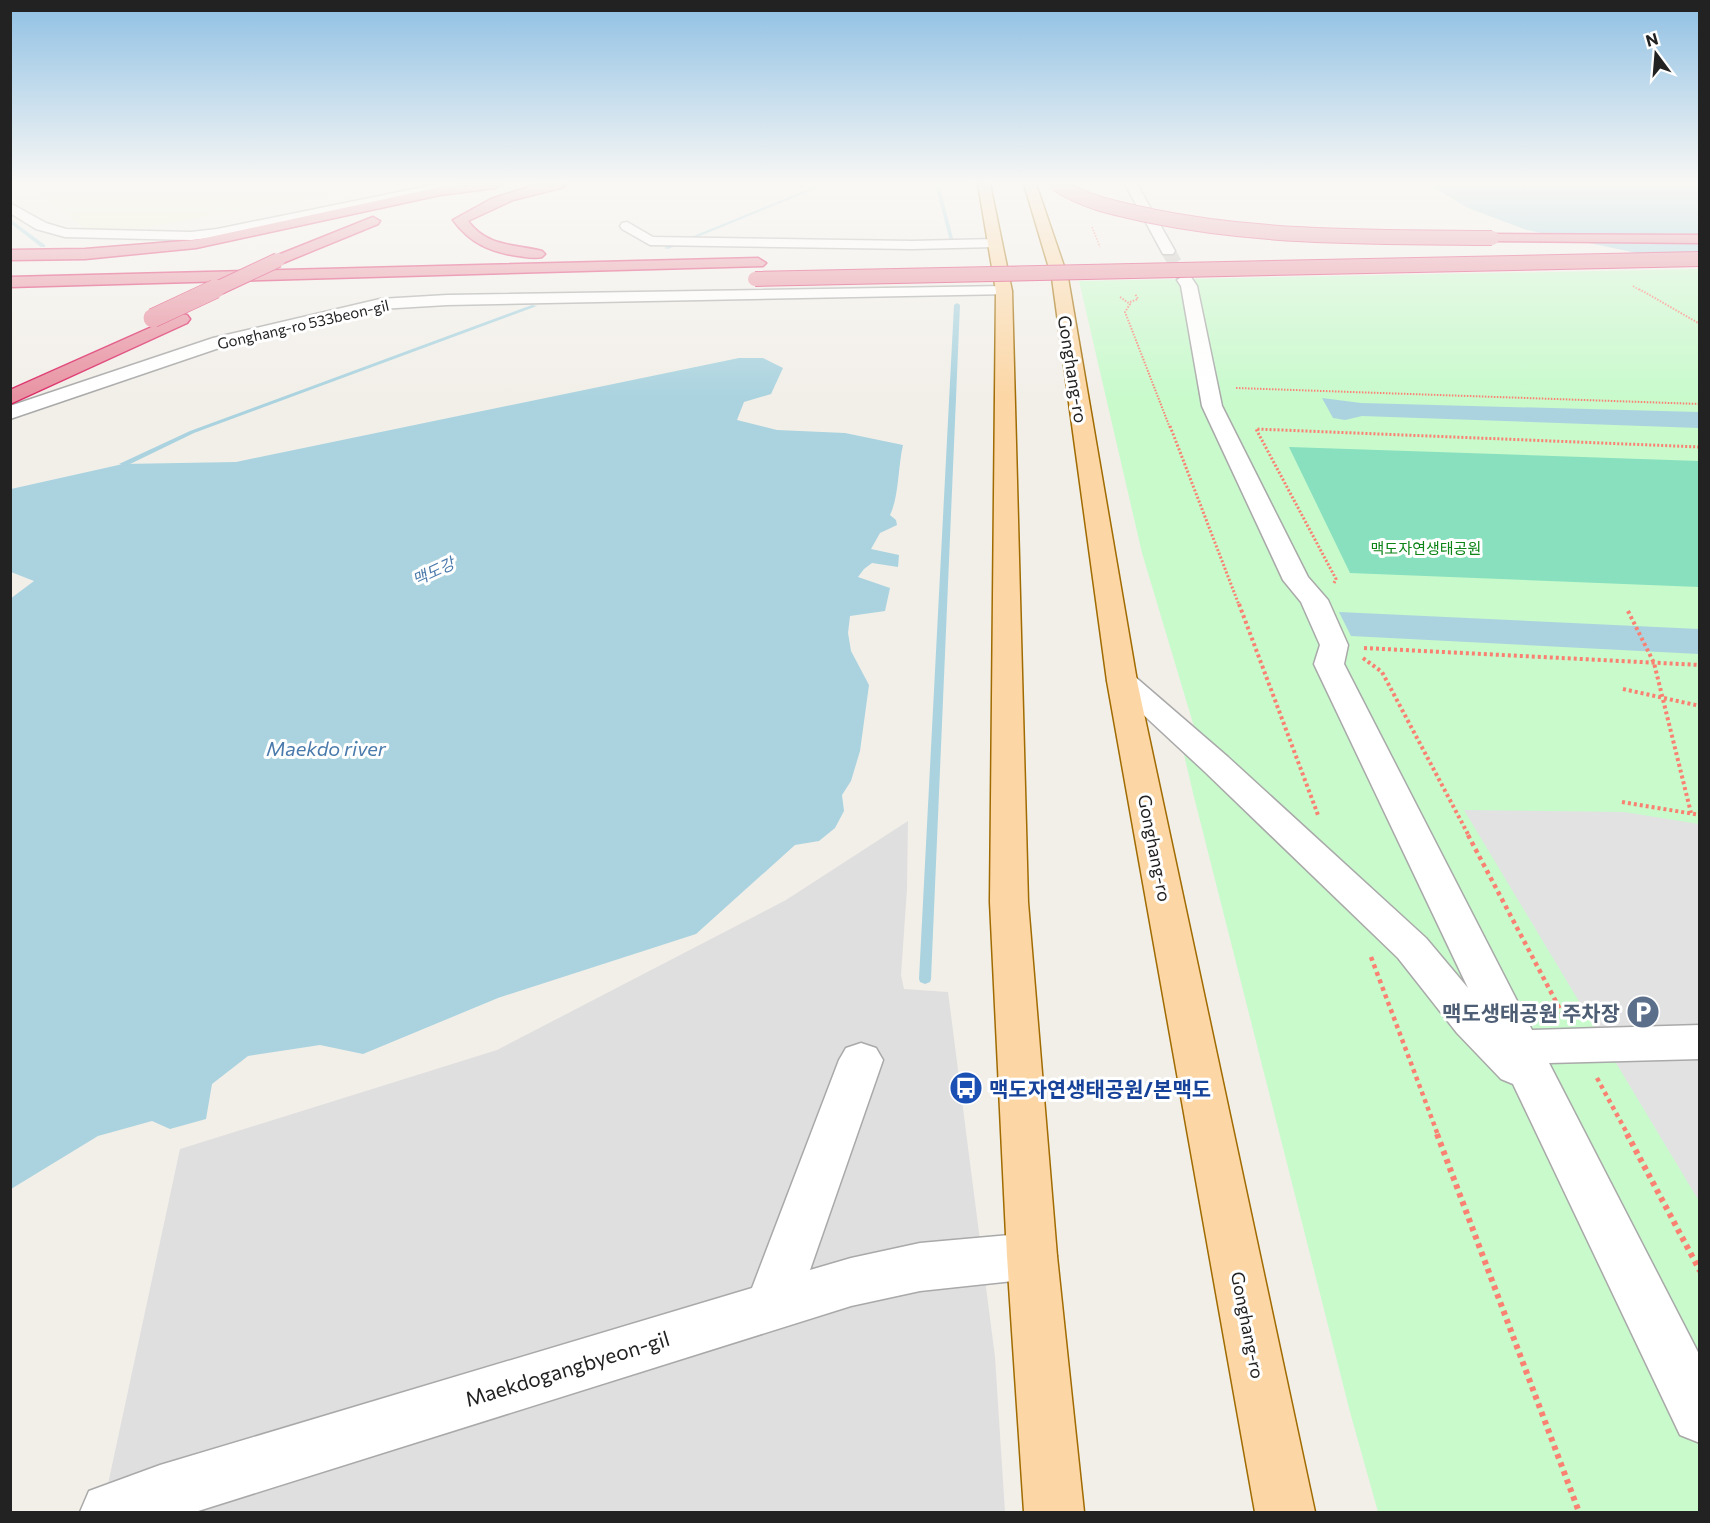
<svg xmlns="http://www.w3.org/2000/svg" width="1710" height="1523" font-family="Commissioner,'Noto Sans KR',sans-serif">
<style>
.residential{fill:#e0dfdf}
.farmland{fill:#eef0d5}
.park{fill:#c8facc}
.pitch{fill:#88e0be}
.parking{fill:#e2e2e2}
.water{fill:#aad3df}
.lines{fill:none;stroke-linecap:round;stroke-linejoin:round}
.stream{fill:#aad3df;fill-rule:evenodd}
.minor-tunnel{stroke:#c8c6c1;stroke-width:14;stroke-dasharray:14 8;stroke-linecap:butt}
.minor-casing{stroke:#a9a9a9;stroke-width:3}
.major-casing{stroke:#a06b00;stroke-width:3}
.highway-casing{stroke:#dc2a67;stroke-width:3}
.path-far5{stroke:#fa8072;stroke-width:1.5;stroke-dasharray:1.5 1.5;stroke-linecap:butt}
.path-far4{stroke:#fa8072;stroke-width:2;stroke-dasharray:1.5 1.5;stroke-linecap:butt}
.path-far3{stroke:#fa8072;stroke-width:3;stroke-dasharray:2 2;stroke-linecap:butt}
.path-far2{stroke:#fa8072;stroke-width:4;stroke-dasharray:3 3;stroke-linecap:butt}
.path-far1{stroke:#fa8072;stroke-width:4.5;stroke-dasharray:4 4;stroke-linecap:butt}
.path{stroke:#fa8072;stroke-width:6;stroke-dasharray:4.5 4.5;stroke-linecap:butt}
.minor{fill:#fff;fill-rule:evenodd}
.major{fill:#fcd6a4;fill-rule:evenodd}
.highway{fill:#e892a2;fill-rule:evenodd}
.highway-bridge-far1-casing{stroke:#dc2a67;stroke-width:16;stroke-linecap:butt}
.highway-bridge-casing{stroke:#dc2a67;stroke-width:20;stroke-linecap:butt}
.highway-bridge-far1{stroke:#e892a2;stroke-width:14}
.highway-bridge{stroke:#e892a2;stroke-width:19}
.labels{text-anchor:middle;dominant-baseline:central;stroke-width:6;stroke-linejoin:round;paint-order:stroke}
.far-street-label{font-size:15px;fill:#222;stroke:#fff}
.far-park-label{font-size:15px;fill:#0c8416;stroke:#fff}
.far-water-label{font-size:16px;font-style:italic;fill:#4a7aab;stroke:#fff}
.street-label{font-size:18px;fill:#222;stroke:#fff}
.water-label{font-size:20px;font-style:italic;fill:#4a7aab;stroke:#fff}
.near-service-label{font-size:21px;font-weight:bold;fill:#4e5e75;stroke:#fff;text-anchor:end}
.near-transit-label{font-size:21px;font-weight:bold;fill:#164399;stroke:#fff;text-anchor:start}
.near-street-label{font-size:21px;fill:#222;stroke:#fff}
</style>
<rect width="100%" height="100%" fill="#f2efe9"/>
<!-- residential -->
<path class="residential" d="M 908,821 L 907,889 L 901,975 L 904,989 L 948,992 L 995,1357 L 1005,1512 L 102,1512 L 180,1149 L 497,1050 L 786,900 Z"/>
<!-- farmland -->
<path class="farmland" d="M 23,184 L 399,184 L 96,236 Z"/>
<!-- park -->
<path class="park" d="M 1699,269 L 1699,1512 L 1378,1512 L 1350,1412 L 1193,793 L 1182,746 L 1195,730 L 1142,553 L 1079,281 Z"/>
<!-- pitch -->
<path class="pitch" d="M 1289,447 L 1699,461 L 1699,587 L 1350,573 Z"/>
<!-- parking -->
<path class="parking" d="M 1464,810 L 1624,812 L 1699,824 L 1699,1201 Z"/>
<!-- water -->
<path class="water" d="M 1428,184 L 1699,184 L 1699,266 L 1527,230 L 1468,208 Z
M 739,358 L 763,358 L 783,368 L 771,394 L 744,402 L 737,420 L 777,430 L 845,433 L 903,445 C 898,466 899,497 890,515 L 896,520 L 897,525 L 880,533 L 871,549 L 899,555 L 898,567 L 872,563 L 864,569 L 858,577 L 890,588 L 885,611 L 850,616 L 848,633 L 851,651 L 869,685 L 860,751 L 851,781 L 842,795 L 844,811 L 835,828 L 819,841 L 795,845 L 696,934 L 498,998 L 363,1054 L 320,1045 L 248,1056 L 212,1084 L 206,1119 L 170,1129 L 152,1121 L 98,1136 L 11,1189 L 10,599 L 34,581 L 11,572 L 11,489 L 123,464 L 236,462 Z
M 1322,398 L 1361,403 L 1699,412 L 1699,428 L 1362,416 L 1345,420 L 1333,418 Z
M 1339,612 L 1699,629 L 1699,654 L 1351,636 Z"/>
<g class="lines">
<!-- stream -->
<path class="stream" d="M 821,184 L 827,184 L 668,249 L 664,248 Z
M 935,184 L 939,184 L 954,242 L 950,241 Z
M 10,219 L 45,245 L 45,247 L 41,247 L 10,223 Z
M 957,303 L 960,305 L 931,979 L 930,982 L 925,984 L 920,982 L 919,979 L 954,305 Z
M 532,305 L 537,306 L 194,433 L 126,466 L 119,464 L 190,431 Z"/>
<!-- minor-tunnel -->
<path class="minor-tunnel" d="M 1168,251 L 1185,280"/>
<defs>
<path id="minor" d="M 438,184 L 467,184 L 461,188 L 217,237 L 191,240 L 65,237 L 36,229 L 10,213 L 10,203 L 46,223 L 66,229 L 191,232 L 217,229 Z
M 1125,184 L 1137,184 L 1175,251 L 1173,254 L 1163,254 Z
M 627,222 L 653,237 L 912,241 L 995,239 L 1002,243 L 995,247 L 912,249 L 650,245 L 622,229 L 620,226 L 622,223 Z
M 1185,275 L 1191,277 L 1197,286 L 1222,406 L 1308,577 L 1328,600 L 1348,645 L 1344,664 L 1532,1030 L 1700,1025 L 1700,1059 L 1549,1063 L 1700,1356 L 1700,1443 L 1680,1435 L 1513,1084 L 1501,1079 L 1457,1033 L 1398,958 L 1204,771 L 1107,681 L 1111,675 L 1122,672 L 1133,675 L 1228,757 L 1426,938 L 1468,988 L 1314,664 L 1320,645 L 1301,602 L 1283,580 L 1202,406 L 1181,286 L 1177,280 Z
M 1004,286 L 1012,291 L 1010,294 L 447,305 L 380,309 L 225,346 L 10,419 L 10,406 L 213,338 L 380,299 L 447,295 Z
M 861,1043 L 876,1048 L 883,1060 L 810,1270 L 851,1258 L 920,1243 L 1032,1233 L 1050,1240 L 1057,1256 L 1050,1272 L 1032,1279 L 920,1291 L 851,1306 L 195,1512 L 80,1512 L 89,1491 L 160,1465 L 752,1288 L 839,1060 L 846,1048 Z"/>
<path id="major" d="M 978,184 L 990,184 L 1012,291 L 1028,902 L 1057,1256 L 1084,1512 L 1024,1512 L 1007,1256 L 990,902 L 996,291 Z
M 1024,184 L 1036,184 L 1068,278 L 1137,681 L 1315,1512 L 1255,1512 L 1107,681 L 1052,278 Z"/>
<path id="highway" d="M 463,184 L 501,184 L 495,188 L 440,195 L 196,248 L 85,259 L 10,260 L 10,250 L 85,249 L 196,240 L 440,187 Z
M 538,184 L 566,184 L 564,187 L 513,200 L 468,221 C 487,247 514,244 542,251 L 545,254 L 542,257 C 534,259 526,257 518,256 C 490,252 470,243 453,220 L 491,199 Z
M 975,184 L 990,184 L 991,186 L 985,190 Z
M 373,217 L 380,221 L 378,224 L 283,263 L 273,263 L 270,260 L 273,257 Z
M 1492,234 L 1700,235 L 1700,243 L 1487,241 L 1485,238 L 1487,235 Z
M 758,258 L 766,263 L 763,266 L 10,287 L 10,277 Z
M 181,314 L 187,315 L 190,319 L 187,323 L 10,404 L 10,390 Z"/>
</defs>
<!-- minor casing -->
<use href="#minor" class="minor-casing"/>
<!-- major casing -->
<use href="#major" class="major-casing"/>
<!-- highway casing -->
<use href="#highway" class="highway-casing"/>
<!-- path-far5 -->
<path class="path-far5" d="M 1092,227 L 1100,247
M 1633,286 L 1641,291"/>
<!-- path-far4 -->
<path class="path-far4" d="M 1639,289 L 1700,324
M 1120,297 L 1130,304 L 1125,312 L 1170,428
M 1130,302 L 1138,299 L 1135,294
M 1236,388 L 1700,404"/>
<!-- path-far3 -->
<path class="path-far3" d="M 1170,426 L 1239,605
M 1334,583 L 1336,579 L 1256,429 L 1700,447"/>
<!-- path-far2 -->
<path class="path-far2" d="M 1239,604 L 1318,815
M 1628,611 L 1654,663 L 1691,813
M 1364,648 L 1700,665
M 1363,658 L 1382,672 L 1469,836
M 1623,689 L 1700,706
M 1622,802 L 1700,815"/>
<!-- path-far1 -->
<path class="path-far1" d="M 1468,835 L 1562,1013
M 1371,957 L 1438,1135
M 1597,1078 L 1628,1135"/>
<!-- path -->
<path class="path" d="M 1437,1134 L 1579,1512
M 1627,1134 L 1700,1271"/>
<!-- minor -->
<use href="#minor" class="minor"/>
<!-- major -->
<use href="#major" class="major"/>
<!-- highway -->
<use href="#highway" class="highway"/>
<defs>
<path id="highway-bridge-far1" d="M 1057,184 C 1085,203 1119,209 1151,216 C 1263,239 1378,237 1492,238
M 755,279 L 1700,259
M 212,291 L 278,260"/>
<path id="highway-bridge" d="M 153,318 L 215,289"/>
</defs>
<!-- highway-bridge-far1 casing -->
<use href="#highway-bridge-far1" class="highway-bridge-far1-casing"/>
<!-- highway-bridge casing -->
<use href="#highway-bridge" class="highway-bridge-casing"/>
<!-- highway-bridge-far1 -->
<use href="#highway-bridge-far1" class="highway-bridge-far1"/>
<!-- highway-bridge -->
<use href="#highway-bridge" class="highway-bridge"/>
</g>
<!-- sky -->
<linearGradient id="sky" x2="0" y2="1"><stop stop-color="#8fc0e4"/><stop offset="0.46" stop-color="#f9f8f5"/><stop offset="1" stop-color="#f9f8f5" stop-opacity="0"/></linearGradient>
<rect width="1710" height="398" fill="url(#sky)"/>
<!-- icons -->
<defs>
<symbol id="parking-disc" viewBox="-11 -11 22 22"><circle r="9.5" fill="#5c6f8a" stroke="#fff"/><path d="M-3.5-5.5H1a3.5 3.5 0 0 1 0 7H-1V5.5H-3.5ZM-1-3.4V-.6H.8a1.4 1.4 0 0 0 0-2.8Z" fill="#fff"/></symbol>
<symbol id="bus-disc" viewBox="-11 -11 22 22"><circle r="9.5" fill="#1a4fb4" stroke="#fff"/><path d="M-5-6H5V4H4V6H2V4H-2V6H-4V4H-5ZM-3.5-4V0h7V-4ZM-3.5 1.2v1.5H-2V1.2ZM2 1.2v1.5H3.5V1.2Z" fill="#fff"/></symbol>
</defs>
<g fill-rule="evenodd">
<use href="#parking-disc" x="1624" y="993" width="38" height="38"/>
<use href="#bus-disc" x="947" y="1069" width="38" height="38"/>
</g>
<g class="labels">
<!-- far-street labels -->
<g class="far-street-label">
<text transform="translate(303 324) rotate(-13)">Gonghang-ro 533beon-gil</text>
</g>
<!-- far-park labels -->
<g class="far-park-label">
<text x="1426" y="548">맥도자연생태공원</text>
</g>
<!-- far-water labels -->
<g class="far-water-label">
<text transform="translate(433 571) rotate(-25)">맥도강</text>
</g>
<!-- street labels -->
<g class="street-label">
<text transform="translate(1073 369) rotate(81)">Gonghang-ro</text>
<text transform="translate(1155 848) rotate(79)">Gonghang-ro</text>
<text transform="translate(1248 1325) rotate(79)">Gonghang-ro</text>
</g>
<!-- water labels -->
<g class="water-label">
<text x="326" y="748">Maekdo river</text>
</g>
<!-- near-service labels -->
<g class="near-service-label">
<text x="1620" y="1012">맥도생태공원 주차장</text>
</g>
<!-- near-transit labels -->
<g class="near-transit-label">
<text x="989" y="1088">맥도자연생태공원/본맥도</text>
</g>
<!-- near-street labels -->
<g class="near-street-label">
<text transform="translate(567 1368) rotate(-17)">Maekdogangbyeon-gil</text>
</g>
</g>
<!-- border -->
<rect width="1710" height="1523" fill="none" stroke="#222222" stroke-width="24"/>
<!-- north arrow -->
<g transform="translate(1656 54) rotate(344)" stroke="#ffffff" stroke-width="4.5" paint-order="stroke">
<path d="M0-4.5L10 22L0 15L-10 22Z" fill="#222222"/>
<text y="-9" font-size="16" font-weight="bold" text-anchor="middle" fill="#222222">N</text>
</g>
</svg>
